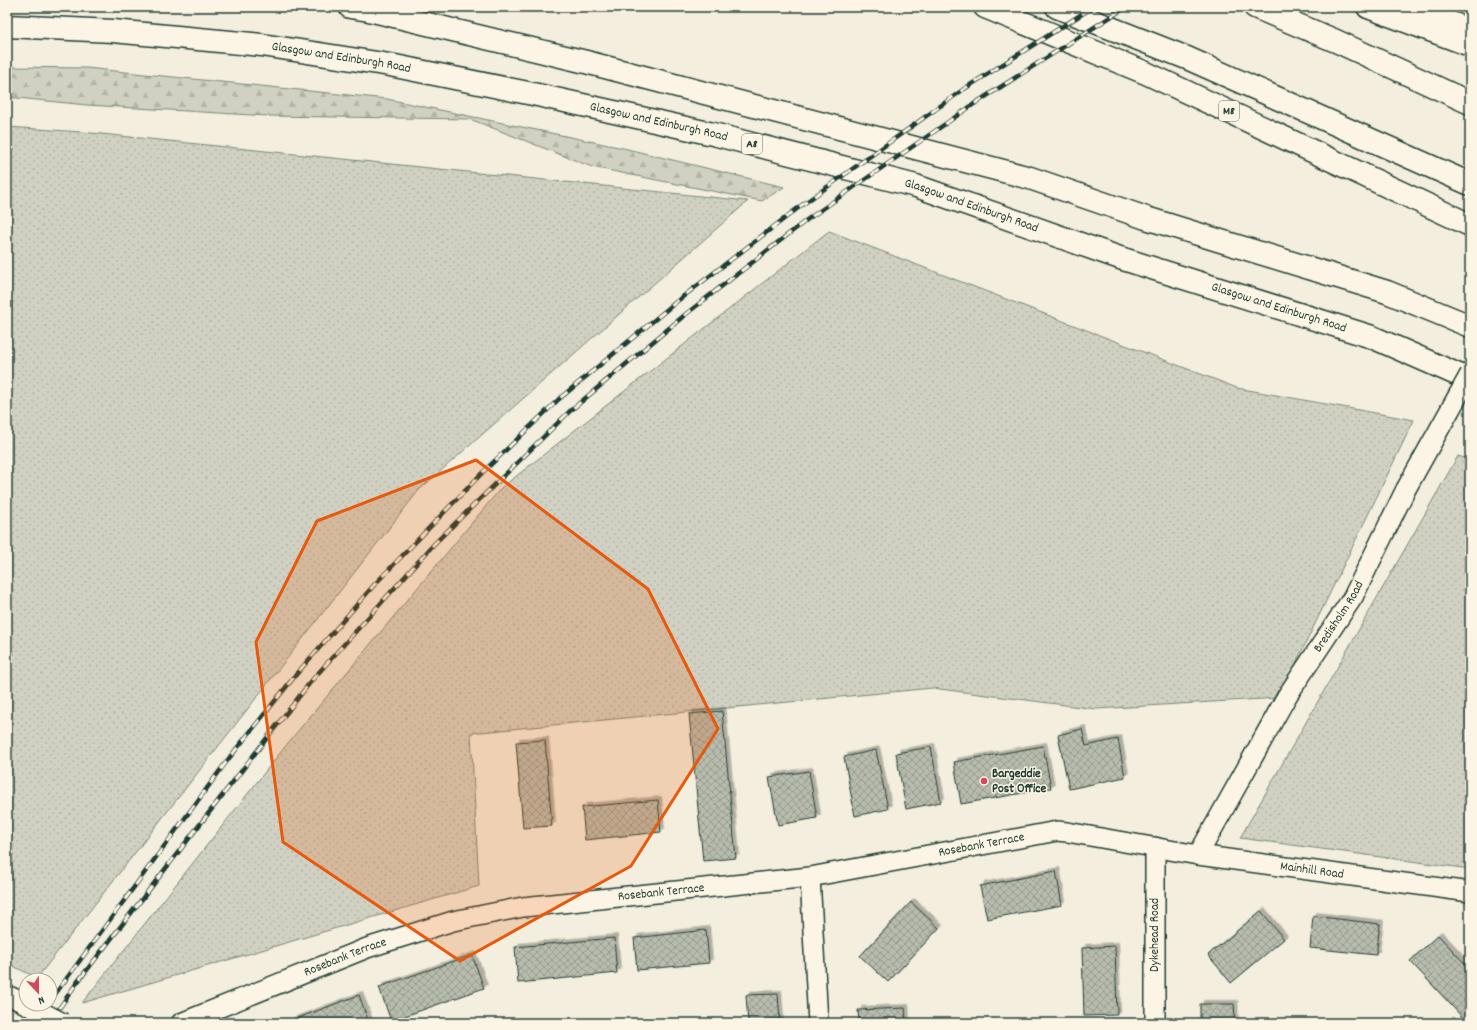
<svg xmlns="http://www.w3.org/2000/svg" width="1477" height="1030" font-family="Dekko,sans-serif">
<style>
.grass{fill:url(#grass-dots);stroke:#78877b}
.forest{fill:url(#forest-firs);stroke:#78877b}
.building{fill:url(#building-cross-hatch);stroke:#1f3d34;filter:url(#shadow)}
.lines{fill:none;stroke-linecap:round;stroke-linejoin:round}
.street-casing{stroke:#1f3d34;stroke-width:22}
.highway-casing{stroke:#1f3d34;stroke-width:25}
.street{stroke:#fcf5e5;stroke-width:19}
.highway{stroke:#fcf5e5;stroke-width:22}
.rail-casing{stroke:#1f3d34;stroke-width:4.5}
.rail{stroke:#fcf5e5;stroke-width:3;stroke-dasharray:9;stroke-linecap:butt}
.street-bridge-casing{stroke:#1f3d34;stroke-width:22;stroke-linecap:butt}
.street-bridge{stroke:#fcf5e5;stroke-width:19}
.marked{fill:#e8590c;fill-opacity:0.2;stroke:#e8590c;stroke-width:3;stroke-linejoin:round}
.poi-dot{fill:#d1495b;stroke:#fcf5e5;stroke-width:1.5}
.labels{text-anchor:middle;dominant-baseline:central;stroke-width:3;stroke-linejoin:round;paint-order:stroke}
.shield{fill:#fcf5e5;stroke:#617469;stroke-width:1}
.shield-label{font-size:12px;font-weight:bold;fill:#1f3d34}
.street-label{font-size:13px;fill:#1f3d34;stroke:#fcf5e5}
.poi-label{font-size:13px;font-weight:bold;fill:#1f3d34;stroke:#fcf5e5;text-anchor:start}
</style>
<defs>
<pattern id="grass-dots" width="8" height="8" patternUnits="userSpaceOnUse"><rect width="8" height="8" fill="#d0d1c2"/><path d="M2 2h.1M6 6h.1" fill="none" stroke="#b2b4a7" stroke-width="1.8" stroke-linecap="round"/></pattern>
<pattern id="forest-firs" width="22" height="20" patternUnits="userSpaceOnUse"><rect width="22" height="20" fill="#d0d1c2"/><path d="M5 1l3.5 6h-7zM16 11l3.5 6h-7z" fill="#b2b4a7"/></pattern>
<pattern id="building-cross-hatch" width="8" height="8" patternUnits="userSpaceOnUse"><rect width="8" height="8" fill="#b8bcae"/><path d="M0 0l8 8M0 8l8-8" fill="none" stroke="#959a8e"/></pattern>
<filter id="shadow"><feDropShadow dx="3.5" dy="-3.5" stdDeviation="0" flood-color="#0004"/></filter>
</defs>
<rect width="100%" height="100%" fill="#f3eede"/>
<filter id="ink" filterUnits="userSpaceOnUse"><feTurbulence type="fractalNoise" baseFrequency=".025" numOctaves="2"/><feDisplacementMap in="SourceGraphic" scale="8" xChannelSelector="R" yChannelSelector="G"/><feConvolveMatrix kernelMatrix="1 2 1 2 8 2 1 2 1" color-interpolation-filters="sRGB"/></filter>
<g filter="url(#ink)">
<!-- grass -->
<path class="grass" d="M 7,127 L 82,132 L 748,201 L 419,490 L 37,978 L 7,963 Z
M 829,231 L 1237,388 L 1414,420 L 1279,698 L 1096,709 L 932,688 L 471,733 L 479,886 L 82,1003 L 288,743 L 501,488 Z
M 1458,456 L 1470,460 L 1470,869 L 1240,838 Z"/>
<!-- forest -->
<path class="forest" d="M 7,67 L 86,68 L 387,99 L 623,148 L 784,187 L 762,201 L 592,167 L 470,119 L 268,116 L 87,105 L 7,97 Z"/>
<!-- building -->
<path class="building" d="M 722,711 L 736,858 L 703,861 L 689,714 Z
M 1082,729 L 1086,746 L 1118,739 L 1125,777 L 1069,789 L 1058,735 Z
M 545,740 L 552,826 L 523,828 L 516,742 Z
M 1043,746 L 1051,788 L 961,804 L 954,762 Z
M 931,747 L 941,802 L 906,809 L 896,753 Z
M 876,750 L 888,809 L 855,816 L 844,757 Z
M 809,771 L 817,818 L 778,825 L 769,777 Z
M 658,800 L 661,832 L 585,840 L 582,807 Z
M 1056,871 L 1062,905 L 987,919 L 980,886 Z
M 911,902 L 939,928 L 888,982 L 860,956 Z
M 1261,911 L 1284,939 L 1231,983 L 1208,955 Z
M 1313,916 L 1380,924 L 1376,955 L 1310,948 Z
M 706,930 L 709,963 L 637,970 L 634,938 Z
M 1438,935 L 1470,969 L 1470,1011 L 1463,1018 L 1410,961 Z
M 614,938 L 617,973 L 518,983 L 515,947 Z
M 1115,946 L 1117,1015 L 1084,1016 L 1082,948 Z
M 472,955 L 484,988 L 391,1021 L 379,987 Z
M 778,994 L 780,1023 L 748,1023 L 746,995 Z
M 359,995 L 369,1023 L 291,1023 L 290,1021 Z
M 1200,1004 L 1234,1004 L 1235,1023 L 1200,1023 Z
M 905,1008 L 906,1023 L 859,1023 L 858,1010 Z"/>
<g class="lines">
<defs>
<g id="street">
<path id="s1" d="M 1198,855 L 1287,696 L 1353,597 L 1406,489"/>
<path d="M 810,877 L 818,1023"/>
<path d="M 7,995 L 22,1002"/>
<path id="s2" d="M 181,1023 L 367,948 L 453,921 L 523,907 L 810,877 L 1057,831 L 1067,832 L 1198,855 L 1470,892"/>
<path d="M 1155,1023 L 1155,847"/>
</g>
<g id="highway">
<path d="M 350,7 L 369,10 L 586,62 L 1030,178 L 1146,218 L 1387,292 L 1470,326"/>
<path d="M 985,7 L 1146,73 L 1470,225"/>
<path d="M 1057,7 L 1187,58 L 1470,184"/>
<path d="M 1255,7 L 1336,41 L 1470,103"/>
<path d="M 1368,7 L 1470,45"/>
<path d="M 1411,7 L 1464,28"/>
<path id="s3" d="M 7,26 L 113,31 L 262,45 L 390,65 L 533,94 L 713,134 L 916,186 L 1120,258 L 1372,337 L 1470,380"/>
</g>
</defs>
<!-- street casing -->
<use href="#street" class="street-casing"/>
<!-- highway casing -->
<use href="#highway" class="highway-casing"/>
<!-- street -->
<use href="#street" class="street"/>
<!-- highway -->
<use href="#highway" class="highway"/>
<defs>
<path id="rail" d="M 50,1001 L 230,757 L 299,671 L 375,584 L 482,473 L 559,399 L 676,302 L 802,205 L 964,89 L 1093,7
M 33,1023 L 48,1004
M 49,1023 L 76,984 L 312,680 L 435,543 L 570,411 L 686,314 L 808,219 L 974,104 L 1126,7"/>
</defs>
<!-- rail casing -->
<use href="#rail" class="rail-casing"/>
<!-- rail -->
<use href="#rail" class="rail"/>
<defs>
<path id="street-bridge" d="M 1406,489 L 1470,374
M 22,1002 L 63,1023"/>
</defs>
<!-- street-bridge casing -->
<use href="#street-bridge" class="street-bridge-casing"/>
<!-- street-bridge -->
<use href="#street-bridge" class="street-bridge"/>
</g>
</g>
<!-- marked area -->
<path class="marked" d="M 476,460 L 648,589 L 718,729 L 631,866 L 460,961 L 283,842 L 256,642 L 317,521 Z"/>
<!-- markers -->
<circle class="poi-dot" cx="984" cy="781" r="4"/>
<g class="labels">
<!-- shield labels -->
<g class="shield">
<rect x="1219" y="101" width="20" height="20" rx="3"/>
<rect x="742" y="134" width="20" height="20" rx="3"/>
</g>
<g class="shield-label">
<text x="1229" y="111">M8</text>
<text x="752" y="144">A8</text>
</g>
<!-- street labels -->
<g class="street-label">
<text stroke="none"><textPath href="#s3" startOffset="336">Glasgow and Edinburgh Road</textPath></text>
<text stroke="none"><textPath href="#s3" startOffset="660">Glasgow and Edinburgh Road</textPath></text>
<text stroke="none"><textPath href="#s3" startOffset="984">Glasgow and Edinburgh Road</textPath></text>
<text stroke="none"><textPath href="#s3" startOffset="1308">Glasgow and Edinburgh Road</textPath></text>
<text stroke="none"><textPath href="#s1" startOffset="277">Bredisholm Road</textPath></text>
<text stroke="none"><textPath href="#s2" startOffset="825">Rosebank Terrace</textPath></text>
<text stroke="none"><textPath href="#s2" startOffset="1160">Mainhill Road</textPath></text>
<text stroke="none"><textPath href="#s2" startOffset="501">Rosebank Terrace</textPath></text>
<text transform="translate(1155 935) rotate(-90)">Dykehead Road</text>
<text stroke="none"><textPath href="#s2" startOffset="177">Rosebank Terrace</textPath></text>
</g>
<!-- poi labels -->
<g class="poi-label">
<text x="992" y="774">Bargeddie<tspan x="992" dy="15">Post Office</tspan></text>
</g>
</g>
<!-- margin -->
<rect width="1477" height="1030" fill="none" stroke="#fcf5e5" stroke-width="24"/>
<rect x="12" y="12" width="1453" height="1006" fill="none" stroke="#1f3d34" stroke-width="1.5" filter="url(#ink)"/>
<!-- north arrow -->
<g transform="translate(38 992) rotate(158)"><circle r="19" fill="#fcf5e5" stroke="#a4ab9e"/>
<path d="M0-3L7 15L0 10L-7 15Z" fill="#d1495b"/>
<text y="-6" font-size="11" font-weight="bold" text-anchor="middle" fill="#1f3d34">N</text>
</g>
</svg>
